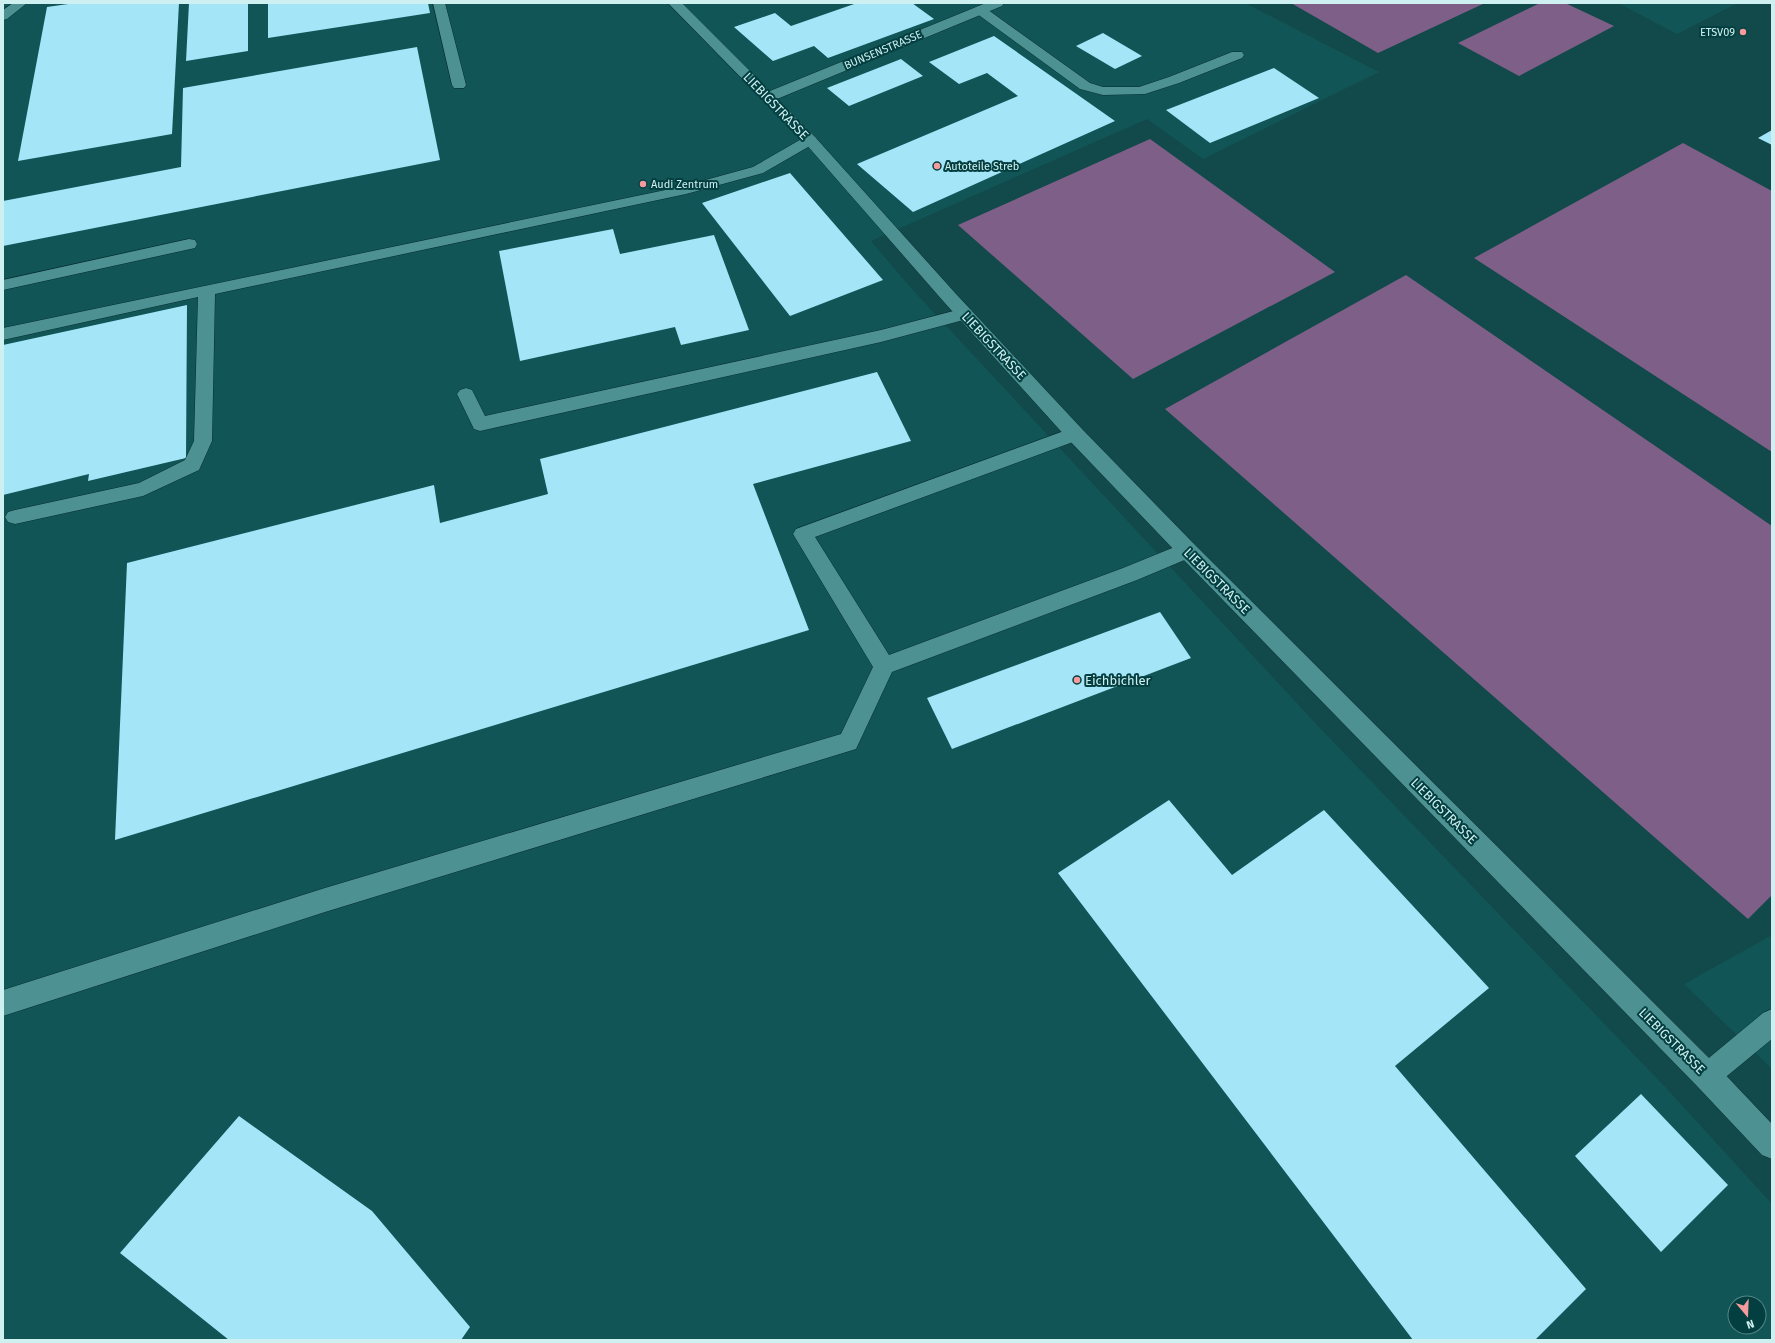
<svg xmlns="http://www.w3.org/2000/svg" width="1775" height="1343" font-family="'Fira Sans',sans-serif">
<style>
.built{fill:#115557;fill-rule:evenodd}
.green{fill:#7e5f87}
.building{fill:#a5e5f8}
.lines{fill:none;stroke-linecap:round;stroke-linejoin:round}
.service-casing{stroke:#072d2e;stroke-width:1}
.minor-casing{stroke:#072d2e;stroke-width:1}
.service{fill:#4d9193;fill-rule:evenodd}
.minor{fill:#4d9193;fill-rule:evenodd}
.poi-dot{fill:#f59b9d;stroke:#033f40;stroke-width:1.5}
.labels{text-anchor:middle;dominant-baseline:central;stroke-width:4;stroke-linejoin:round;paint-order:stroke}
.far-poi-label{font-size:11px;fill:#cff0f1;stroke:#033f40;text-anchor:start}
.far-street-label{font-size:11px;fill:#cff0f1;stroke:#033f40}
.street-label{font-size:13px;fill:#cff0f1;stroke:#033f40}
.poi-label{font-size:13px;fill:#cff0f1;stroke:#033f40;text-anchor:start}
</style>
<rect width="100%" height="100%" fill="#12494b"/>
<!-- built -->
<path class="built" d="M 3,3 L 1245,3 L 1379,72 L 1203,159 L 1147,119 L 871,241 L 911,288 L 1320,728 L 1669,1091 L 1772,1204 L 1772,1340 L 3,1340 ZM 1735,1303 L 1759,1303 L 1759,1327 L 1735,1327 Z
M 1618,3 L 1738,3 L 1677,34 Z
M 1772,935 L 1772,1069 L 1684,984 Z"/>
<!-- green -->
<path class="green" d="M 1291,3 L 1485,3 L 1378,53 Z
M 1540,3 L 1565,3 L 1614,26 L 1519,76 L 1458,43 Z
M 1150,139 L 1335,272 L 1133,379 L 958,225 Z
M 1683,143 L 1772,191 L 1772,452 L 1474,258 Z
M 1406,275 L 1772,526 L 1772,895 L 1748,919 L 1165,409 Z"/>
<!-- building -->
<path class="building" d="M 75,3 L 179,3 L 172,134 L 18,161 L 47,7 Z
M 189,3 L 248,3 L 248,51 L 186,61 Z
M 268,3 L 428,3 L 430,13 L 268,38 Z
M 857,3 L 912,3 L 934,19 L 828,58 L 814,46 L 773,61 L 734,27 L 775,13 L 791,26 Z
M 1103,33 L 1142,56 L 1115,69 L 1076,46 Z
M 994,36 L 1115,121 L 913,212 L 857,164 L 1018,96 L 987,73 L 959,84 L 929,62 Z
M 417,47 L 440,160 L 3,246 L 3,201 L 181,167 L 183,88 Z
M 901,59 L 923,76 L 849,106 L 827,88 Z
M 1274,68 L 1319,98 L 1210,143 L 1166,110 Z
M 1772,130 L 1772,145 L 1758,138 Z
M 790,173 L 883,280 L 790,316 L 702,203 Z
M 613,229 L 620,254 L 714,235 L 749,330 L 681,345 L 675,327 L 520,361 L 499,251 Z
M 187,305 L 186,458 L 88,481 L 89,474 L 3,495 L 3,345 Z
M 877,372 L 911,441 L 753,484 L 809,630 L 115,840 L 127,563 L 434,485 L 440,523 L 548,494 L 540,459 Z
M 1160,612 L 1191,658 L 952,749 L 927,698 Z
M 1169,800 L 1232,875 L 1324,810 L 1489,988 L 1395,1066 L 1586,1289 L 1535,1340 L 1413,1340 L 1058,873 Z
M 1641,1094 L 1728,1185 L 1661,1252 L 1575,1156 Z
M 239,1116 L 372,1211 L 470,1327 L 461,1340 L 229,1340 L 120,1253 Z"/>
<g class="lines">
<defs>
<path id="service" d="M 13,3 L 27,3 L 7,19 L 3,20 L 3,10 Z
M 433,3 L 445,3 L 466,85 L 464,88 L 454,88 L 452,85 Z
M 980,6 L 984,7 L 1090,83 L 1103,87 L 1139,87 L 1169,77 L 1232,52 L 1242,52 L 1244,55 L 1242,58 L 1179,83 L 1145,94 L 1103,95 L 1080,89 L 976,13 L 974,10 L 976,7 Z
M 810,136 L 815,137 L 817,140 L 815,143 L 763,173 L 686,194 L 215,294 L 212,441 L 199,470 L 143,496 L 15,524 L 8,522 L 5,517 L 8,512 L 15,510 L 139,483 L 185,460 L 194,441 L 198,297 L 3,340 L 3,328 L 680,187 L 753,167 L 805,137 Z
M 189,239 L 195,240 L 197,244 L 195,248 L 3,290 L 3,280 Z
M 965,308 L 971,310 L 973,314 L 971,318 L 881,342 L 480,431 L 474,429 L 457,394 L 460,390 L 466,388 L 472,390 L 485,416 L 881,330 Z
M 1075,427 L 1081,429 L 1084,434 L 1081,439 L 815,537 L 889,655 L 1123,568 L 1187,542 L 1194,544 L 1197,550 L 1194,556 L 1137,580 L 892,672 L 856,749 L 325,912 L 3,1016 L 3,990 L 325,888 L 841,734 L 873,667 L 796,539 L 793,534 L 796,529 Z
M 1772,1009 L 1772,1039 L 1716,1085 L 1707,1089 L 1698,1085 L 1694,1076 L 1698,1067 L 1763,1013 Z"/>
<path id="minor" d="M 668,3 L 682,3 L 770,91 L 986,3 L 1004,3 L 1002,6 L 777,99 L 815,137 L 956,294 L 1082,429 L 1194,544 L 1717,1066 L 1772,1124 L 1772,1159 L 1762,1155 L 1697,1086 L 1180,556 L 1068,439 L 944,302 L 805,143 Z"/>
</defs>
<!-- service casing -->
<use href="#service" class="service-casing"/>
<!-- minor casing -->
<use href="#minor" class="minor-casing"/>
<!-- service -->
<use href="#service" class="service"/>
<!-- minor -->
<use href="#minor" class="minor"/>
</g>
<!-- markers -->
<g class="poi-dot">
<circle cx="1743" cy="32" r="4"/>
<circle cx="937" cy="166" r="4"/>
<circle cx="643" cy="184" r="4"/>
<circle cx="1077" cy="680" r="4"/>
</g>
<g class="labels">
<!-- far-poi labels -->
<g class="far-poi-label">
<text x="1735" y="32" text-anchor="end">ETSV09</text>
<text x="945" y="166">Autoteile Streb</text>
<text x="651" y="184">Audi Zentrum</text>
</g>
<!-- far-street labels -->
<g class="far-street-label">
<text transform="translate(883 50) rotate(-23)">BUNSENSTRASSE</text>
</g>
<!-- street labels -->
<g class="street-label">
<text transform="translate(776 106) rotate(46)">LIEBIGSTRASSE</text>
<text transform="translate(994 346) rotate(47)">LIEBIGSTRASSE</text>
<text transform="translate(1217 581) rotate(45)">LIEBIGSTRASSE</text>
<text transform="translate(1444 811) rotate(45)">LIEBIGSTRASSE</text>
<text transform="translate(1672 1041) rotate(45)">LIEBIGSTRASSE</text>
</g>
<!-- poi labels -->
<g class="poi-label">
<text x="1085" y="680">Eichbichler</text>
</g>
</g>
<!-- border -->
<rect width="1775" height="1343" fill="none" stroke="#cff0f1" stroke-width="8"/>
<!-- north arrow -->
<g transform="translate(1747 1315) rotate(161)"><circle r="19" fill="#033f40" stroke="#558687"/>
<path d="M0-3L7 15L0 10L-7 15Z" fill="#f59b9d"/>
<text y="-6" font-size="11" font-weight="bold" text-anchor="middle" fill="#cff0f1">N</text>
</g>
</svg>
